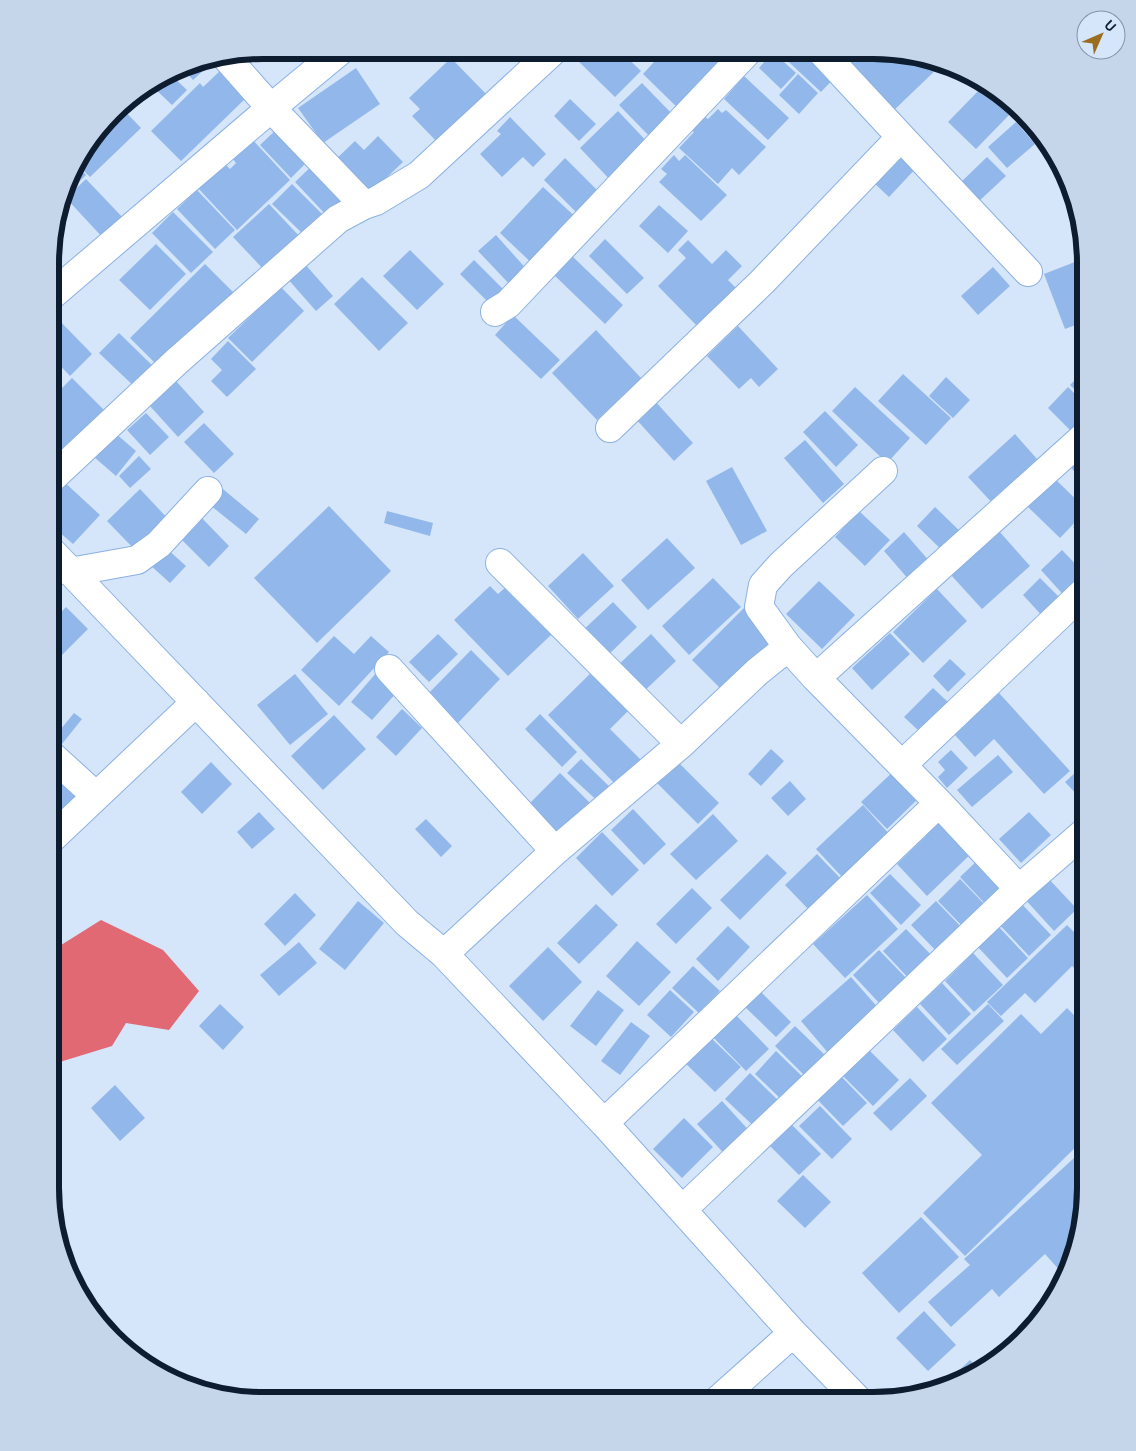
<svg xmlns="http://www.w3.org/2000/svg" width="1136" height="1451" font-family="Overpass,sans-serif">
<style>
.water{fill:#e06974}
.building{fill:#92b8eb}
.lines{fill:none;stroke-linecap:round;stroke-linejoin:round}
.street-casing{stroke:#8bb1e3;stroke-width:30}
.street{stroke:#fff;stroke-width:28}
.rim{fill:none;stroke:#0e1c2f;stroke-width:6}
</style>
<rect width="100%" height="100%" fill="#d5e5fa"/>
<!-- water -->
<path class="water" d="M 101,920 L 163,950 L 199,991 L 169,1030 L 126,1023 L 112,1046 L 50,1065 L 50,952 Z"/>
<!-- building -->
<path class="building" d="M 284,50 L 309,50 L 296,62 Z
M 580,51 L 620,51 L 641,71 L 615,97 L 574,57 Z
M 664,51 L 718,51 L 730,63 L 683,113 L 643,74 Z
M 777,51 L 816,52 L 839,73 L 821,92 Z
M 773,52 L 796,73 L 781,89 L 759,68 Z
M 836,52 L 902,52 L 940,66 L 892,112 Z
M 217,58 L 193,80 L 182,68 L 194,61 Z
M 451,58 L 490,98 L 440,145 L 412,116 L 420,109 L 409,98 Z
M 356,68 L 380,104 L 323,143 L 298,108 Z
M 220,71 L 246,98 L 181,161 L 151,131 L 200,83 L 203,87 Z
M 798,74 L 818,93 L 799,114 L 779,95 Z
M 171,75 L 187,90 L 172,105 L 152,86 Z
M 744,76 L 789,118 L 768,140 L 724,99 Z
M 642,83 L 676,118 L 653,140 L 619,105 Z
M 982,87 L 1010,114 L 976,149 L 948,122 Z
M 570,99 L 596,124 L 579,141 L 554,116 Z
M 120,106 L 141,128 L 90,177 L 76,163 L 78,156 Z
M 718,109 L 722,113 L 726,110 L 766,147 L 739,175 L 732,168 L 718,184 L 679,148 L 694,132 L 691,130 L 704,116 L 708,119 Z
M 618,111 L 652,147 L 614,184 L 580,148 Z
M 510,117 L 546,154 L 533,167 L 523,157 L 502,177 L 480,154 L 501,134 L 497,131 Z
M 1016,122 L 1035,144 L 1007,168 L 988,147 Z
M 281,125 L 312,157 L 291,178 L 260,145 Z
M 378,136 L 403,162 L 366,197 L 333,162 L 355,141 L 364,150 Z
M 252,139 L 290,180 L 237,230 L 197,187 L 223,162 L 230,169 L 236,163 L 232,158 Z
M 903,150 L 919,165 L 889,197 L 873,182 Z
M 674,155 L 679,161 L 685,155 L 727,195 L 701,221 L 659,182 L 667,174 L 661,169 Z
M 987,157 L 1006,176 L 977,203 L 959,184 Z
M 565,158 L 598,191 L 576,212 L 544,180 Z
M 317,161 L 351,196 L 328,217 L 295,182 Z
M 76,164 L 86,175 L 65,196 Z
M 86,179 L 125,220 L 104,239 L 66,198 Z
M 292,184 L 324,216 L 305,236 L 272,204 Z
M 543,187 L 581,222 L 538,269 L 500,233 Z
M 197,190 L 235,230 L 215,249 L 177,209 Z
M 269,204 L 302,239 L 267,273 L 233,237 Z
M 659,205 L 688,231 L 668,253 L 639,226 Z
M 173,212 L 213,252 L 191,273 L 152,233 Z
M 496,235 L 530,273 L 514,289 L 478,251 Z
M 605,239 L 644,278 L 627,294 L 589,256 Z
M 688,240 L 712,264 L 726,250 L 742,266 L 728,280 L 737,289 L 698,327 L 658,286 L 686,258 L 678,250 Z
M 156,244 L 186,274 L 150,310 L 119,280 Z
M 52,248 L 59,256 L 52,262 Z
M 410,250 L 444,284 L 417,310 L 383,276 Z
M 572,256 L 623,305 L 605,324 L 554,275 Z
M 1085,258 L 1086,321 L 1065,329 L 1044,274 Z
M 474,260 L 508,294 L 494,308 L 460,274 Z
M 304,263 L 333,296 L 316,311 L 287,278 Z
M 205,264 L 235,294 L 161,369 L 130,338 Z
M 993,267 L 1010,286 L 978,315 L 961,296 Z
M 362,277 L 408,323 L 379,351 L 334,304 Z
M 281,287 L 304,311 L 252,362 L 228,338 Z
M 513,315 L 560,360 L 541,379 L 495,335 Z
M 55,316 L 92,354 L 70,376 L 52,357 L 52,319 Z
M 738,326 L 778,369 L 759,387 L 751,378 L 739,389 L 707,356 Z
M 596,330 L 641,378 L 597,420 L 552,373 Z
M 119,333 L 158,371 L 139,391 L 99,353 Z
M 228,341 L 256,369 L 227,397 L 211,381 L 222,370 L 211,359 Z
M 1086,369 L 1086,400 L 1070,385 Z
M 903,374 L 951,418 L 926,445 L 878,401 Z
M 946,377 L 970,400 L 953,418 L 929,396 Z
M 72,378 L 110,416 L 64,463 L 51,450 L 52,398 Z
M 176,381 L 204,412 L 178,437 L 150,406 Z
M 855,387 L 910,438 L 887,463 L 832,411 Z
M 1068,387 L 1086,405 L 1086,425 L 1075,435 L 1048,408 Z
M 654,400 L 693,443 L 674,461 L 635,418 Z
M 825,411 L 858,445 L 836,467 L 803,432 Z
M 146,413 L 169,437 L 150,455 L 127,430 Z
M 204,423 L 234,454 L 214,473 L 184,442 Z
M 115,433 L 136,451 L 116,476 L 94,457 Z
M 1015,434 L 1037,459 L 1027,468 L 1033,475 L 997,508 L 968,477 Z
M 805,440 L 844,484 L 823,503 L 784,458 Z
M 1086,452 L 1086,483 L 1070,467 Z
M 139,456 L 151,469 L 130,488 L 119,476 Z
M 732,467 L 767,531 L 741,545 L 706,481 Z
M 61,479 L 100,515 L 73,544 L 51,525 L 51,490 Z
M 1055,479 L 1086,509 L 1086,511 L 1060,538 L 1027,506 Z
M 218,485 L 259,519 L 246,534 L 205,501 Z
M 140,489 L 171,522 L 138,553 L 107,521 Z
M 329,506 L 391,571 L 317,643 L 254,578 Z
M 935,507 L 964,535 L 946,554 L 917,526 Z
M 387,511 L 433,523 L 430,536 L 384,523 Z
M 859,511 L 890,540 L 865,566 L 835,537 Z
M 197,513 L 229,546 L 209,567 L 176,534 Z
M 1086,514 L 1086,540 L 1073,527 Z
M 999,531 L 1030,566 L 982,609 L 951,575 Z
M 904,532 L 931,563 L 910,581 L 884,551 Z
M 667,538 L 695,568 L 648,610 L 621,580 Z
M 166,548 L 186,566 L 170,583 L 150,565 Z
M 1062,550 L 1086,575 L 1086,584 L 1068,600 L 1041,570 Z
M 583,553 L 614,586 L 578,619 L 548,586 Z
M 713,578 L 741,607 L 689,655 L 662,626 Z
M 1040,578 L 1064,602 L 1046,620 L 1023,595 Z
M 819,581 L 855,615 L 822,649 L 786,614 Z
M 508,585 L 553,633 L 508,676 L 454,620 L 490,586 L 498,594 Z
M 937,589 L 967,621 L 923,663 L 893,632 Z
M 613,602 L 637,627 L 604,659 L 580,633 Z
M 66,607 L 88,629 L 51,666 L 51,623 Z
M 745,607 L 777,639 L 724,692 L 692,660 Z
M 890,633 L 910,654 L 872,690 L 852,668 Z
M 438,634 L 458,654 L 429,682 L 409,662 Z
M 651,634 L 676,661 L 639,696 L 614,669 Z
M 334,636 L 354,654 L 371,636 L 389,652 L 339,706 L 301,670 Z
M 471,650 L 500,679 L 456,725 L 426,696 Z
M 950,659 L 966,674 L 948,692 L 933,676 Z
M 377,672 L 398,691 L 372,720 L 351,702 Z
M 592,672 L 629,710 L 610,729 L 642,761 L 617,786 L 548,715 Z
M 295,674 L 328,714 L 290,745 L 257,705 Z
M 933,688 L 950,704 L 921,733 L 904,717 Z
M 999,693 L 1070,771 L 1044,794 L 994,739 L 975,757 L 954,734 Z
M 402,709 L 422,728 L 396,756 L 376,737 Z
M 74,713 L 82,719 L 58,749 L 51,743 L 51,741 Z
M 540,714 L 577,752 L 562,767 L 525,729 Z
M 334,715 L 366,749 L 323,790 L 291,756 Z
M 771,749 L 784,761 L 761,786 L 748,774 Z
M 951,750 L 968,768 L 947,788 L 938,777 L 945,770 L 938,762 Z
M 998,755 L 1013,772 L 972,807 L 957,790 Z
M 581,759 L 614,791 L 601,804 L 567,773 Z
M 676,760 L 719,803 L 698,824 L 655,781 Z
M 211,762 L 232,784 L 202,814 L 181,792 Z
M 1086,763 L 1086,793 L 1080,798 L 1065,782 Z
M 899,766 L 924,793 L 887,829 L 861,802 Z
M 560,773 L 595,808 L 561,841 L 527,806 Z
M 62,776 L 84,796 L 59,823 L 51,816 L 51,787 Z
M 790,781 L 806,799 L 788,816 L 771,798 Z
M 863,805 L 891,836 L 844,879 L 816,849 Z
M 633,809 L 666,844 L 644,865 L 611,830 Z
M 259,812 L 275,829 L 252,849 L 237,832 Z
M 1029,812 L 1051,835 L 1021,863 L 999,839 Z
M 713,814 L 738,841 L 696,880 L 670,854 Z
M 941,814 L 975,850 L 927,896 L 897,864 L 926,836 L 922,833 Z
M 426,819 L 452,846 L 441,857 L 415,829 Z
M 602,832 L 639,870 L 612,896 L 576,858 Z
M 1086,845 L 1086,864 L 1076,855 Z
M 767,854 L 787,873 L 740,920 L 720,900 Z
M 817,854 L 842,880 L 811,912 L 785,885 Z
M 981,857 L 1012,890 L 991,910 L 960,877 Z
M 890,874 L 921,905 L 901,925 L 870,893 Z
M 1046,876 L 1077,909 L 1054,931 L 1023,897 Z
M 960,879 L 991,911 L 968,932 L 938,901 Z
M 692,888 L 712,908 L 676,944 L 656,924 Z
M 295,893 L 316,915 L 285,946 L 264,924 Z
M 867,895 L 898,929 L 845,978 L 813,944 Z
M 358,901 L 384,923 L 345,970 L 319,949 Z
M 936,901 L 968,934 L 943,958 L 911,925 Z
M 1019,901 L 1051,935 L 1029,956 L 996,921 Z
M 596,904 L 618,925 L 579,964 L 557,943 Z
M 997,925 L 1028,958 L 1007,978 L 976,945 Z
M 1067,925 L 1086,944 L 1086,979 L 1072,966 L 1035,1003 L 1025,993 L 1001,1016 L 987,1002 Z
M 728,926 L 750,947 L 718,981 L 696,959 Z
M 906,929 L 937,961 L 913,983 L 883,951 Z
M 637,941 L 671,972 L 639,1006 L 606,976 Z
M 299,942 L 317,963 L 279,996 L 260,975 Z
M 548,947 L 582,982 L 543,1021 L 509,986 Z
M 879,950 L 908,980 L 881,1005 L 853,975 Z
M 973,953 L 1003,985 L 974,1012 L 945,981 Z
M 693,966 L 720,991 L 699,1013 L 672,988 Z
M 851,977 L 880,1010 L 829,1054 L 801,1021 Z
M 942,983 L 971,1014 L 949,1035 L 920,1004 Z
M 758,989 L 791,1022 L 776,1037 L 743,1005 Z
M 598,990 L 624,1010 L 596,1046 L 570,1026 Z
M 670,990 L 694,1012 L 671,1037 L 647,1015 Z
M 220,1004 L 244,1027 L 223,1050 L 199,1026 Z
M 988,1004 L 1004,1021 L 957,1065 L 941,1049 Z
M 917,1007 L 947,1039 L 923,1062 L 893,1030 Z
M 1067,1008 L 1086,1027 L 1086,1137 L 965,1256 L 923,1213 L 982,1155 L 931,1103 L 1021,1014 L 1041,1034 Z
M 732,1011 L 769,1049 L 746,1071 L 709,1033 Z
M 631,1022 L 650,1036 L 620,1075 L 601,1061 Z
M 795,1026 L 827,1057 L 807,1078 L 775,1046 Z
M 706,1033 L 741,1067 L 715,1092 L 681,1059 Z
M 862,1043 L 899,1080 L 873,1106 L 836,1069 Z
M 776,1051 L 807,1081 L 785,1103 L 755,1074 Z
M 835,1070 L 867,1103 L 843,1126 L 811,1093 Z
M 750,1073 L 783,1105 L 759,1131 L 725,1099 Z
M 910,1078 L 927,1096 L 891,1131 L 873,1113 Z
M 115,1085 L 145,1118 L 120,1141 L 91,1108 Z
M 722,1101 L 754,1136 L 729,1159 L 697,1124 Z
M 820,1106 L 852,1139 L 832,1159 L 799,1126 Z
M 684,1118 L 713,1147 L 682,1178 L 653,1149 Z
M 788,1121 L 821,1154 L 799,1175 L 766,1142 Z
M 1086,1147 L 1086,1202 L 1075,1257 L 1071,1264 L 1062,1273 L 1045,1254 L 999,1297 L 992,1289 L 951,1327 L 928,1302 L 970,1265 L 964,1259 Z
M 803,1175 L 831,1202 L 805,1228 L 777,1201 Z
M 921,1217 L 959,1257 L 899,1313 L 862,1273 Z
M 924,1311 L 956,1345 L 928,1371 L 896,1338 Z
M 970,1360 L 981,1371 L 947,1382 Z
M 900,1387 L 907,1395 L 889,1400 L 888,1399 Z"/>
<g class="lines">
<defs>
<path id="street" d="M 225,56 L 271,108 L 364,205
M 901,137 L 1028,272
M 52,295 L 271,108 L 341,50
M 495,312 L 508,304 L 748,51
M 610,428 L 762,282 L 901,137 L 822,52
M 51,479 L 176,362 L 338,219 L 364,205 L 376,201 L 419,175 L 553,51
M 51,551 L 407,923 L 444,954 L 604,1123 L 793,1333 L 859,1401
M 500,563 L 681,744
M 70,572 L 137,560 L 159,544 L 208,491
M 788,647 L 759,607 L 763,585 L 781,565 L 883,471
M 389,669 L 555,851
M 816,678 L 1086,435
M 51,755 L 96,796
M 902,765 L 1086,590
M 51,839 L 196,702
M 444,954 L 555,851 L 681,744 L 757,672 L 788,647 L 816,678 L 939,803 L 1019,889
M 604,1123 L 939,803
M 683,1209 L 1019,889 L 1086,831
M 717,1401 L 793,1333"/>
</defs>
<!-- street casing -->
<use href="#street" class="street-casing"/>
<!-- street -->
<use href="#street" class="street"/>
</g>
<!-- crop -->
<path d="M0 0H1136V1451H0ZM263 59H873A204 204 0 0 1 1077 263V1188A204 204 0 0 1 873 1392H263A204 204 0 0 1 59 1188V263A204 204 0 0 1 263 59Z" fill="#c5d5ea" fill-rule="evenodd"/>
<path class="rim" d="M263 59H873A204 204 0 0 1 1077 263V1188A204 204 0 0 1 873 1392H263A204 204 0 0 1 59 1188V263A204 204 0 0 1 263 59Z"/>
<!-- north arrow -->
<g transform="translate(1101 35) rotate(45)"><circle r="24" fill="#d5e5fa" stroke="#8595a9"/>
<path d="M0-4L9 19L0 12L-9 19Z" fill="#9b6d1e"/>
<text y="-8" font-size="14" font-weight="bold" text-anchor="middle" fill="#0e1c2f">U</text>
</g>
</svg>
